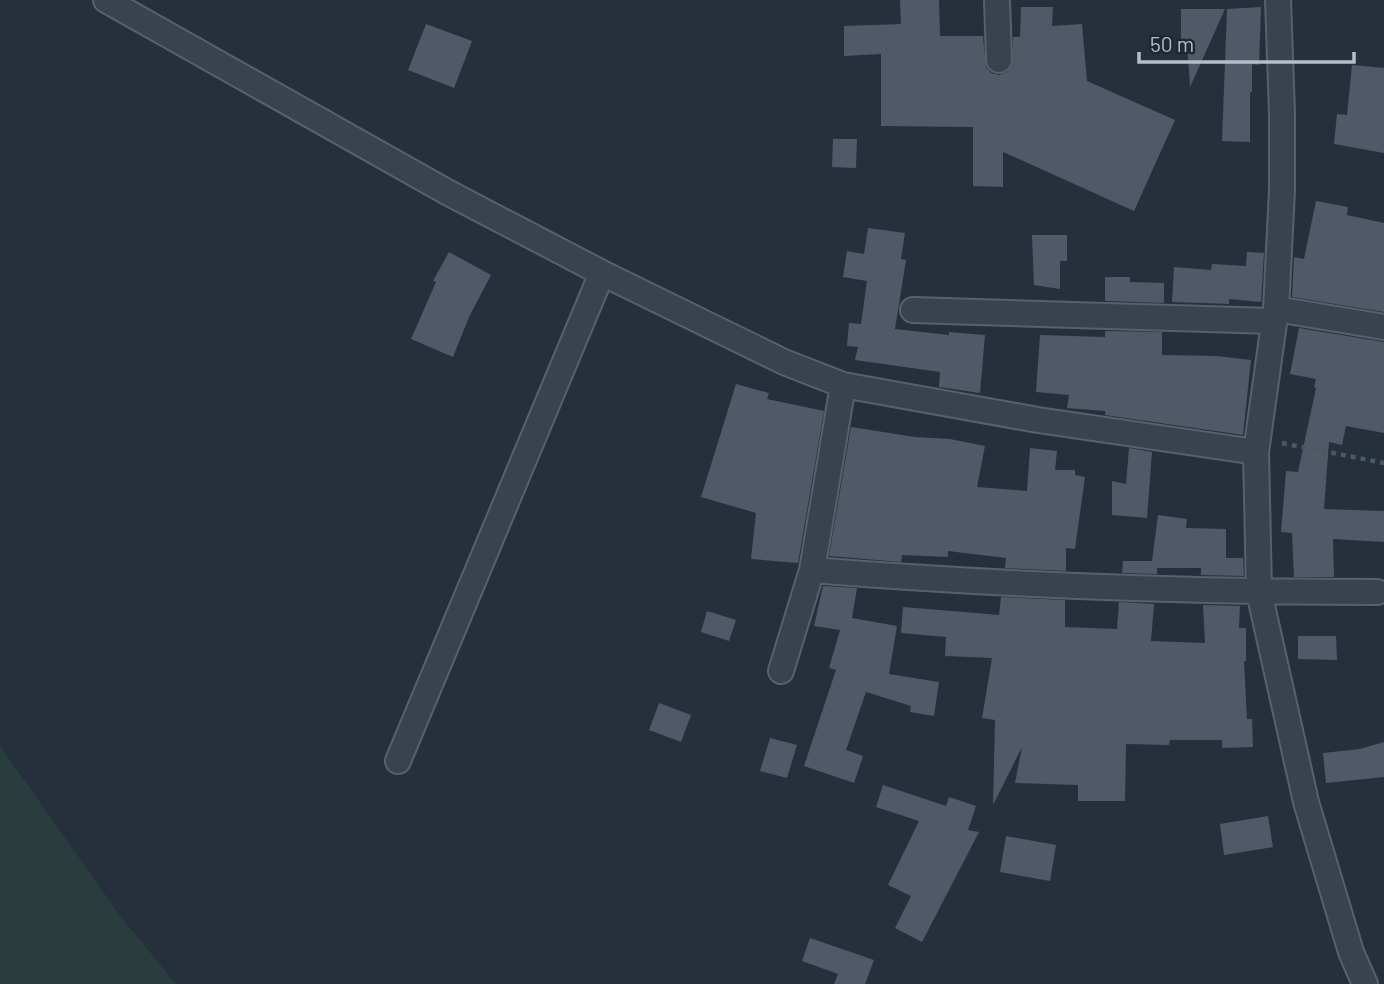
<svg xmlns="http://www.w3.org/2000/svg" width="1384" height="984" font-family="Barlow,sans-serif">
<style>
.green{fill:#293d3f}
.building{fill:#505967}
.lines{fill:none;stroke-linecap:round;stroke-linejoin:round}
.street-casing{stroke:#58606b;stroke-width:28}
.path{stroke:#485a5d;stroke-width:4.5;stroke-dasharray:5 5;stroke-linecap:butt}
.street{stroke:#3a424d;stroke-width:24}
</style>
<rect width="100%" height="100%" fill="#26303d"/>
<!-- green -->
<path class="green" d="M 0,746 L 121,917 L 176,984 L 0,984 Z"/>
<!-- building -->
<path class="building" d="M 900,0 L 939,0 L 940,36 L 983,36 L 986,67 L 991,73 L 999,75 L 1007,72 L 1012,66 L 1013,37 L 1020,37 L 1021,7 L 1053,7 L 1052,26 L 1082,24 L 1087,81 L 1175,120 L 1134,211 L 1003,152 L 1003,187 L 973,186 L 973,127 L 881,126 L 881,54 L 844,56 L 844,26 L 901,24 Z
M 1261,7 L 1259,65 L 1252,64 L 1252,92 L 1250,92 L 1250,142 L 1222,141 L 1227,9 Z
M 1181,9 L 1225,9 L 1190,87 L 1187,42 L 1181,42 Z
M 426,24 L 472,41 L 454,88 L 408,70 Z
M 1352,65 L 1384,68 L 1384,153 L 1334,144 L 1337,114 L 1347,115 Z
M 833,139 L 857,139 L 856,168 L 832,167 Z
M 1316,201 L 1348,207 L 1347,215 L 1384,223 L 1384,312 L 1292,297 L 1294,257 L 1304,259 Z
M 868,228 L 905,233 L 901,259 L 906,260 L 895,329 L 949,335 L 949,332 L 985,335 L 980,393 L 939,387 L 940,372 L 855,360 L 858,347 L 847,346 L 849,323 L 861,324 L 867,281 L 843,277 L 847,251 L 864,254 Z
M 1032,235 L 1067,235 L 1067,261 L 1060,261 L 1060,289 L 1034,285 Z
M 449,252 L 491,275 L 469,317 L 453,357 L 411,339 L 436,282 L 433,281 Z
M 1247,252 L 1264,253 L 1261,302 L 1229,299 L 1229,304 L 1172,302 L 1174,267 L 1211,270 L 1212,264 L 1246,266 Z
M 1105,277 L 1130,277 L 1130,282 L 1164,283 L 1164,303 L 1105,301 Z
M 1299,328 L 1384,342 L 1384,433 L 1346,426 L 1342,445 L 1329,442 L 1324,509 L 1384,511 L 1384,542 L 1333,539 L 1334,577 L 1294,577 L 1292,533 L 1281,532 L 1286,471 L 1298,472 L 1316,388 L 1314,387 L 1316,379 L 1290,374 Z
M 1105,331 L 1162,332 L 1162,355 L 1217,356 L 1251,360 L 1243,435 L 1105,415 L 1105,411 L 1067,408 L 1069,395 L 1036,392 L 1040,335 L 1105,337 Z
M 736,384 L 769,393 L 767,399 L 824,411 L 798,563 L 751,559 L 756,513 L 701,497 Z
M 851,427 L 915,437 L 950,439 L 985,446 L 977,487 L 1027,491 L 1030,448 L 1057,451 L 1055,470 L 1075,470 L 1075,475 L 1085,477 L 1075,549 L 1066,548 L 1066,571 L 1005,568 L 1006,558 L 948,551 L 948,557 L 902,555 L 901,562 L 829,556 Z
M 1129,448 L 1152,452 L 1147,518 L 1112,515 L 1112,481 L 1126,484 Z
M 1158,515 L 1187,519 L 1186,528 L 1226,529 L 1226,558 L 1243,558 L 1244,576 L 1201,575 L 1201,568 L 1157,568 L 1157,574 L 1122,573 L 1123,561 L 1152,561 Z
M 823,586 L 857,588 L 852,618 L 897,626 L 889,674 L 939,682 L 934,716 L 910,712 L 911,706 L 866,692 L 846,750 L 863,756 L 854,783 L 804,766 L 836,670 L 829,668 L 840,630 L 814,626 Z
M 1001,597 L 1065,600 L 1065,627 L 1117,629 L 1119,602 L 1154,604 L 1151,641 L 1205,643 L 1203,605 L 1240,606 L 1239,628 L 1246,628 L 1246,661 L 1244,661 L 1247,719 L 1252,719 L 1253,747 L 1222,748 L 1222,740 L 1170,740 L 1169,745 L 1126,744 L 1125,801 L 1078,801 L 1078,785 L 1015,783 L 1022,747 L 993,805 L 995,720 L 982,718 L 992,658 L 945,656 L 946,637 L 901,633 L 903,607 L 999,615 Z
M 707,611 L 736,620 L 729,641 L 701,632 Z
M 1298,636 L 1336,636 L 1337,660 L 1298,659 Z
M 659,703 L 691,715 L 681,742 L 649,730 Z
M 770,738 L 797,745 L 787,778 L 760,771 Z
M 1384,742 L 1384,777 L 1326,783 L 1323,753 L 1360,749 Z
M 883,785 L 946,806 L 949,797 L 976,806 L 968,830 L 979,832 L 922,942 L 895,928 L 911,896 L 888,885 L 919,821 L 876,807 Z
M 1268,816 L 1273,847 L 1224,855 L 1220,824 Z
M 1006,836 L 1056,845 L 1050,881 L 1000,872 Z
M 810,938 L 874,960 L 865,984 L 834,984 L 838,974 L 802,961 Z"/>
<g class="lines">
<defs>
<path id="street" d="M 106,0 L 447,192 L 602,273 L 784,362 L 843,385 L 1038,420 L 1256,452
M 997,0 L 999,60
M 1278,0 L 1282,113 L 1282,190 L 1276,309 L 1256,452 L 1259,592 L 1306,802 L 1351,952 L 1365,984
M 1276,309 L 1384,327
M 913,310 L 1274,321
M 812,570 C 999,585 1188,592 1377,592
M 781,671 L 812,570 L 843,385
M 398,761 L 602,273"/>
</defs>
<!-- street casing -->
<use href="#street" class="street-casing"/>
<!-- path -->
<path class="path" d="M 1282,443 L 1384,463"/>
<!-- street -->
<use href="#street" class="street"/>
</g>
<!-- scale -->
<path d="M1139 52v10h215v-10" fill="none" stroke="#b6bdc8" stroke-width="3.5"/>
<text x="1150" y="52" font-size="21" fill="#b6bdc8" stroke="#1f2732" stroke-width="5" paint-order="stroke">50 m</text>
</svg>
